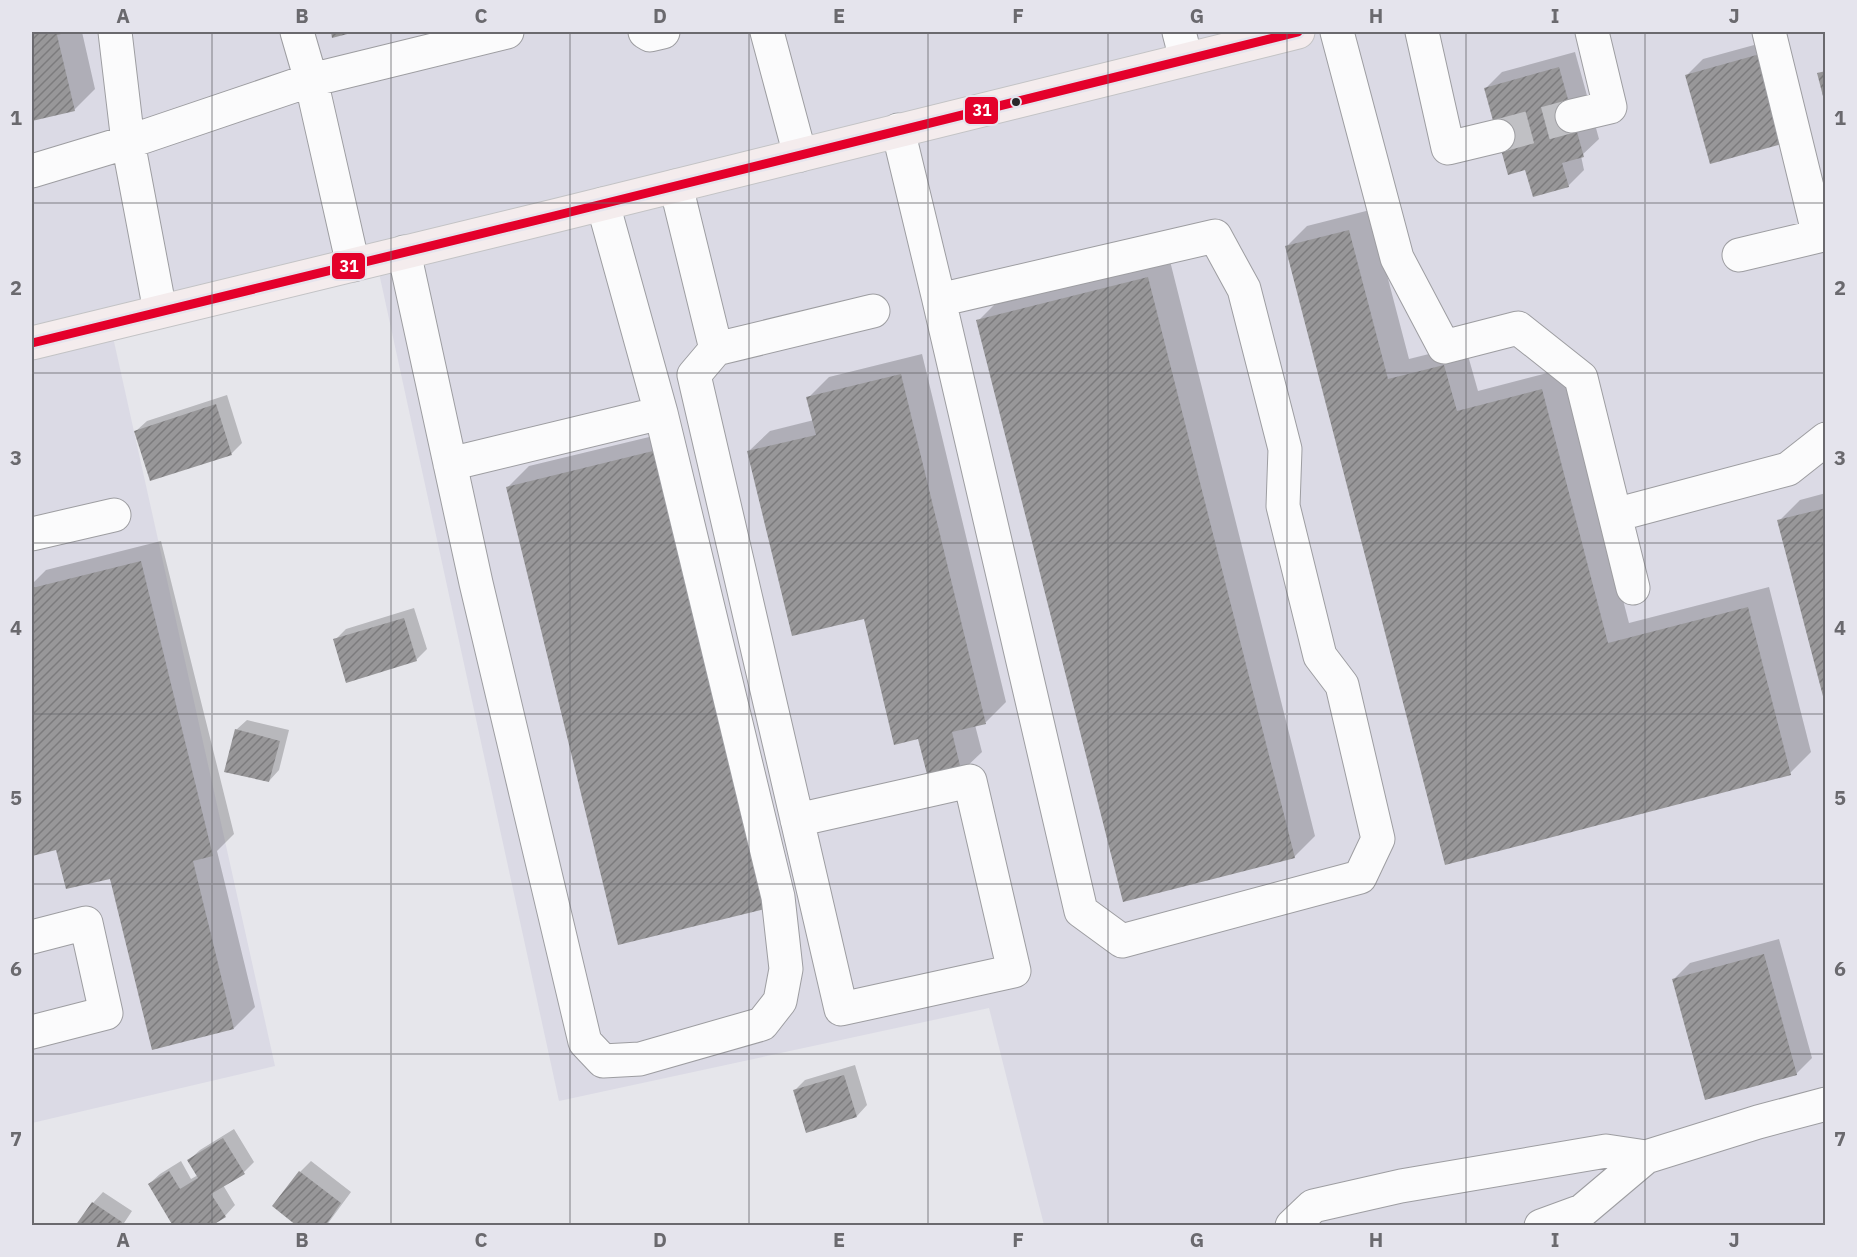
<svg xmlns="http://www.w3.org/2000/svg" width="1857" height="1257" font-family="'IBM Plex Sans',sans-serif">
<style>
.built{fill:#dbdae5}
.shadow{fill:#0003}
.building{fill:url(#building-hatch)}
.lines{fill:none;stroke-linecap:round;stroke-linejoin:round}
.minor-tunnel{stroke:#c0c0c4;stroke-width:33;stroke-dasharray:33 16;stroke-linecap:butt}
.minor-casing{stroke:#9d9da1;stroke-width:35}
.major-casing{stroke:#c3c3c5;stroke-width:35}
.minor{stroke:#fbfbfc;stroke-width:33}
.major{stroke:#f4eced;stroke-width:33}
.bus-1-casing{stroke:#e5e4ed;stroke-width:14}
.bus-1{stroke:#e4002b;stroke-width:9}
.grid{fill:none;stroke:#6a696e;stroke-width:1.5;stroke-opacity:0.55}
.bus-dot{fill:#27262a;stroke:#e5e4ed;stroke-width:2}
.line-badge{stroke:#e5e4ed;stroke-width:2}
.badge-label{font-size:16px;text-anchor:middle;font-weight:bold;fill:#fff}
.neatline{fill:none;stroke:#6a696e;stroke-width:2}
.grid-label{font-size:20px;text-anchor:middle;font-weight:bold;fill:#6a696e}
</style>
<defs>
<pattern id="building-hatch" width="6" height="6" patternUnits="userSpaceOnUse" patternTransform="scale(1.5)"><rect width="6" height="6" fill="#989799"/><path d="M-1 1l2-2M0 6l6-6M5 7l2-2" fill="none" stroke="#7c7b7d"/></pattern>
</defs>
<rect width="100%" height="100%" fill="#e6e6eb"/>
<!-- built -->
<path class="built" d="M 32,32 L 1825,32 L 1825,1225 L 1044,1225 L 989,1008 L 559,1101 L 376,259 L 109,319 L 275,1066 L 32,1123 Z"/>
<!-- shadow -->
<path class="shadow" d="M 32,32 L 82,32 L 95,89 L 74,110 L 32,120 Z
M 1776,39 L 1784,142 L 1687,75 L 1703,59 Z
M 1575,52 L 1599,139 L 1581,156 L 1584,170 L 1568,186 L 1526,168 L 1486,88 L 1502,72 Z
M 1370,210 L 1409,359 L 1465,345 L 1478,391 L 1563,369 L 1629,623 L 1769,587 L 1811,752 L 1790,773 L 1446,863 L 1286,247 L 1307,226 Z
M 1169,257 L 1315,836 L 1294,857 L 978,321 L 999,300 Z
M 922,354 L 1006,702 L 986,722 L 975,725 L 982,752 L 961,772 L 919,737 L 865,617 L 749,451 L 770,431 L 814,420 L 808,398 L 829,377 Z
M 227,395 L 242,443 L 232,453 L 151,479 L 136,431 L 147,421 Z
M 674,431 L 785,887 L 508,487 L 529,466 Z
M 1826,493 L 1826,701 L 1779,521 L 1800,500 Z
M 161,541 L 234,834 L 217,851 L 255,1007 L 234,1028 L 111,877 L 57,849 L 32,855 L 32,584 L 46,570 Z
M 414,608 L 427,649 L 416,660 L 335,640 L 346,629 Z
M 247,720 L 289,730 L 279,770 L 269,781 L 236,730 Z
M 1779,939 L 1812,1058 L 1796,1074 L 1674,979 L 1690,963 Z
M 855,1065 L 867,1105 L 857,1116 L 794,1091 L 805,1080 Z
M 234,1129 L 254,1162 L 244,1172 L 223,1185 L 235,1205 L 225,1216 L 149,1184 L 160,1174 L 181,1161 L 191,1179 L 198,1175 L 189,1160 L 200,1150 Z
M 311,1161 L 351,1192 L 326,1226 L 299,1226 L 300,1172 Z
M 103,1192 L 132,1211 L 122,1226 L 77,1226 L 93,1203 Z"/>
<!-- building -->
<path class="building" d="M 32,32 L 70,32 L 57,35 L 75,111 L 32,121 Z
M 331,32 L 355,32 L 332,38 Z
M 1760,54 L 1785,143 L 1710,164 L 1685,75 Z
M 1559,67 L 1584,157 L 1562,163 L 1569,187 L 1533,197 L 1525,170 L 1508,175 L 1484,88 Z
M 1826,71 L 1826,103 L 1825,104 L 1817,73 Z
M 1349,230 L 1388,379 L 1444,365 L 1457,411 L 1542,389 L 1608,643 L 1748,607 L 1791,775 L 1445,865 L 1285,246 Z
M 1148,277 L 1295,858 L 1123,902 L 976,320 Z
M 901,374 L 986,724 L 952,732 L 962,774 L 929,782 L 918,739 L 894,745 L 864,619 L 792,636 L 747,451 L 816,435 L 806,397 Z
M 216,404 L 232,455 L 150,481 L 134,431 Z
M 653,451 L 765,909 L 618,945 L 506,487 Z
M 1826,508 L 1826,704 L 1825,704 L 1777,520 Z
M 141,561 L 213,856 L 193,861 L 234,1029 L 152,1050 L 110,879 L 66,889 L 56,850 L 32,856 L 32,588 Z
M 404,618 L 417,661 L 346,683 L 333,639 Z
M 235,729 L 280,741 L 269,782 L 224,772 Z
M 1764,954 L 1797,1075 L 1705,1100 L 1672,979 Z
M 844,1075 L 857,1117 L 806,1133 L 793,1090 Z
M 223,1138 L 245,1174 L 211,1194 L 226,1217 L 211,1226 L 173,1226 L 148,1184 L 169,1171 L 180,1189 L 198,1178 L 187,1160 Z
M 299,1171 L 341,1203 L 325,1226 L 297,1226 L 272,1206 Z
M 92,1202 L 122,1222 L 120,1226 L 75,1226 Z"/>
<g class="lines">
<!-- minor-tunnel -->
<path class="minor-tunnel" d="M 1498,136 L 1572,116"/>
<defs>
<path id="minor" d="M 645,32 L 650,35 L 663,32
M 767,32 L 800,155
M 1179,32 L 1186,59
M 1337,32 L 1397,258 L 1444,347 L 1518,328 L 1581,378 L 1633,588
M 1422,32 L 1448,148 L 1498,136
M 1572,116 L 1610,107 L 1592,32
M 898,130 L 939,300 L 1215,236 L 1244,289 L 1285,449 L 1283,506 L 1320,656 L 1342,685 L 1378,839 L 1360,877 L 1122,941 L 1081,911 L 939,300
M 32,171 L 128,142 L 115,32
M 676,186 L 716,349 L 873,311
M 404,252 L 476,583 L 585,1042 L 603,1061 L 640,1059 L 762,1024 L 780,1001 L 786,969 L 778,897 L 661,413
M 1739,255 L 1819,236 L 1769,32
M 353,265 L 311,80 L 507,32
M 160,311 L 128,142 L 311,80 L 297,32
M 716,349 L 694,375 C 743,586 792,798 841,1009 L 1014,971 L 970,781 L 797,820
M 450,464 L 661,413 L 603,204
M 1615,515 L 1788,469 L 1826,439
M 32,534 L 114,515
M 32,937 L 86,923 L 106,1013 L 32,1032
M 1292,1226 L 1313,1206 L 1401,1186 L 1606,1151 L 1646,1157
M 1541,1226 L 1582,1211 L 1646,1157 L 1758,1122 L 1826,1104"/>
<path id="major" d="M 32,343 L 554,216 L 1298,32"/>
</defs>
<!-- minor casing -->
<use href="#minor" class="minor-casing"/>
<!-- major casing -->
<use href="#major" class="major-casing"/>
<!-- minor -->
<use href="#minor" class="minor"/>
<!-- major -->
<use href="#major" class="major"/>
<defs>
<path id="bus-1" d="M 32,343 L 554,216 L 1298,32"/>
</defs>
<!-- bus-1 casing -->
<use href="#bus-1" class="bus-1-casing"/>
<!-- bus-1 -->
<use href="#bus-1" class="bus-1"/>
</g>
<!-- grid -->
<path class="grid" d="M 212,32 L 212,1226M 391,32 L 391,1226M 570,32 L 570,1226M 749,32 L 749,1226M 928,32 L 928,1226M 1108,32 L 1108,1226M 1287,32 L 1287,1226M 1466,32 L 1466,1226M 1645,32 L 1645,1226M 32,203 L 1826,203M 32,373 L 1826,373M 32,543 L 1826,543M 32,714 L 1826,714M 32,884 L 1826,884M 32,1054 L 1826,1054"/>
<!-- markers -->
<circle class="bus-dot" cx="1016" cy="102" r="5"/>
<g class="line-badge">
<rect x="964" y="96" width="35" height="29" rx="6" fill="#e4002b"/>
<rect x="331" y="252" width="35" height="28" rx="6" fill="#e4002b"/>
</g>
<g class="badge-label">
<text x="982" y="116">31</text>
<text x="349" y="272">31</text>
</g>
<!-- border -->
<rect width="1857" height="1257" fill="none" stroke="#e5e4ed" stroke-width="66"/>
<rect x="33" y="33" width="1791" height="1191" class="neatline"/>
<g class="grid-label">
<text x="123" y="23">A</text>
<text x="302" y="23">B</text>
<text x="481" y="23">C</text>
<text x="660" y="23">D</text>
<text x="839" y="23">E</text>
<text x="1018" y="23">F</text>
<text x="1197" y="23">G</text>
<text x="1376" y="23">H</text>
<text x="1555" y="23">I</text>
<text x="1734" y="23">J</text>
<text x="16" y="125">1</text>
<text x="1840" y="125">1</text>
<text x="16" y="295">2</text>
<text x="1840" y="295">2</text>
<text x="16" y="465">3</text>
<text x="1840" y="465">3</text>
<text x="16" y="635">4</text>
<text x="1840" y="635">4</text>
<text x="16" y="805">5</text>
<text x="1840" y="805">5</text>
<text x="16" y="976">6</text>
<text x="1840" y="976">6</text>
<text x="16" y="1146">7</text>
<text x="1840" y="1146">7</text>
<text x="123" y="1247">A</text>
<text x="302" y="1247">B</text>
<text x="481" y="1247">C</text>
<text x="660" y="1247">D</text>
<text x="839" y="1247">E</text>
<text x="1018" y="1247">F</text>
<text x="1197" y="1247">G</text>
<text x="1376" y="1247">H</text>
<text x="1555" y="1247">I</text>
<text x="1734" y="1247">J</text>
</g>
</svg>
